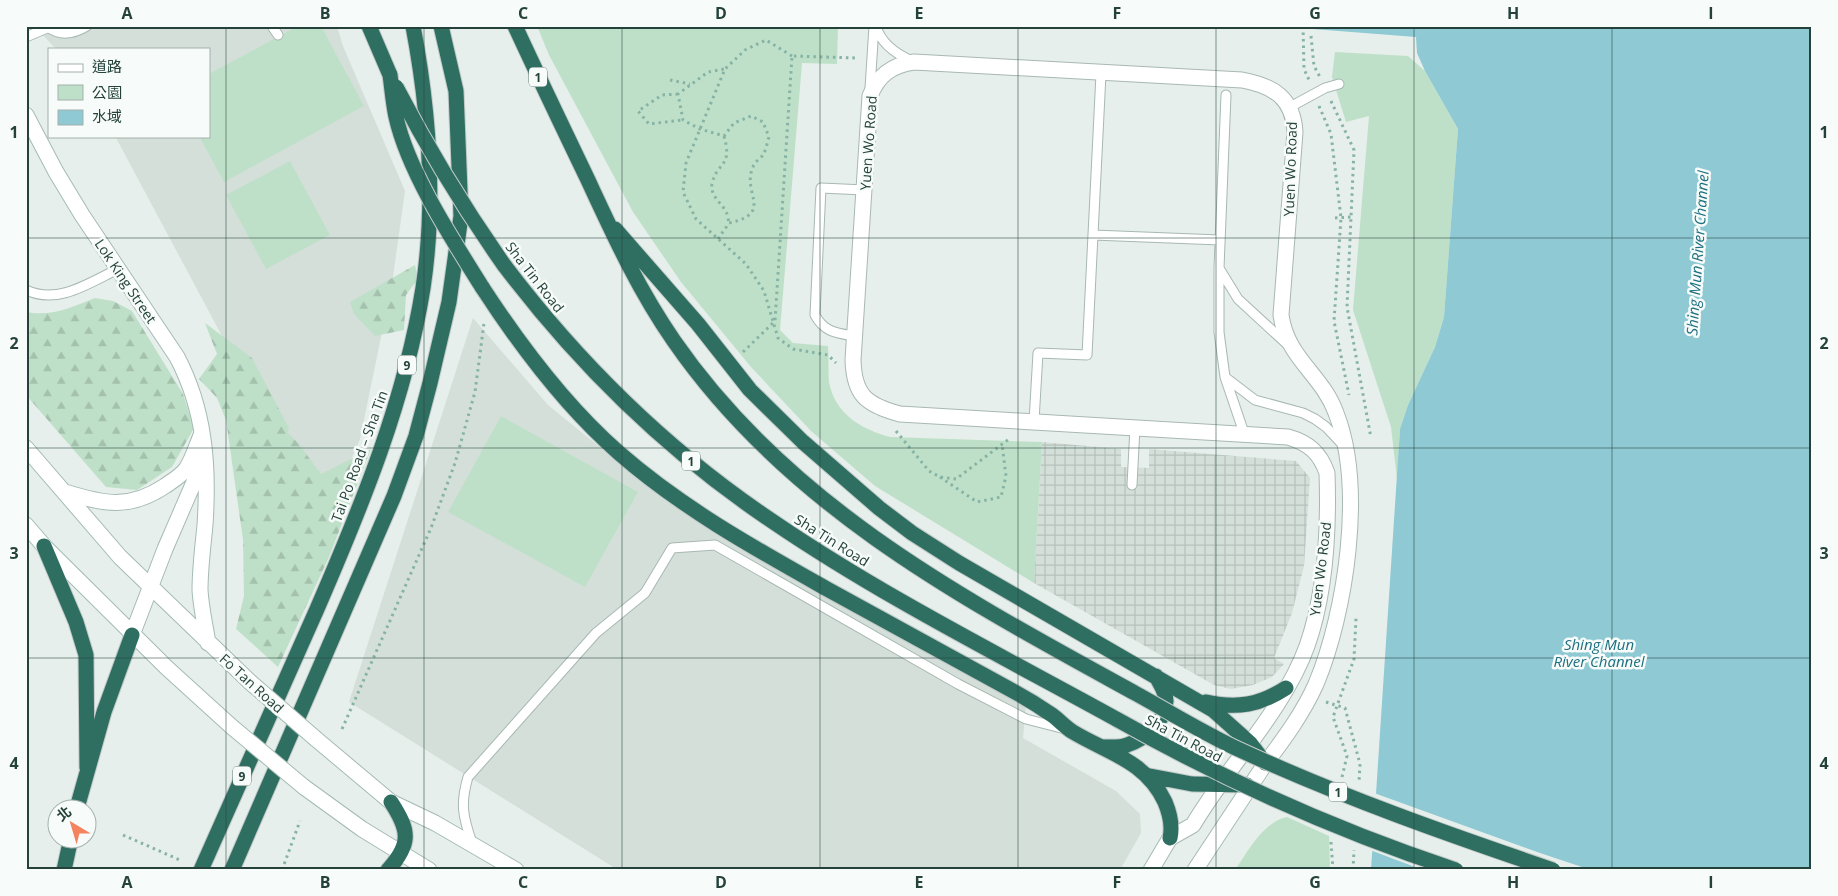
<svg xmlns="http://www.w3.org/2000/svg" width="1838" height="896" font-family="'Open Sans','Noto Sans TC',sans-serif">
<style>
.built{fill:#d4dfda}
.industrial{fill:url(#industrial-grid)}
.green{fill:#bfe0c8}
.forest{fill:url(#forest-firs)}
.water{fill:#8ec9d4}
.pier{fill:#e6efeb}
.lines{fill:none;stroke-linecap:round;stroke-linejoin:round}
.lane-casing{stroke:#a8b8b2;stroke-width:11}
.street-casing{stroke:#a8b8b2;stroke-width:17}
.secondary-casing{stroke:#a4bbb3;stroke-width:17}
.highway-casing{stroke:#c2cac8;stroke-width:17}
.path{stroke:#86b3a5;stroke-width:3;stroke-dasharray:2.5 4;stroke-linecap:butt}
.lane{stroke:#fff;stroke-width:9}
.street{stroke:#fff;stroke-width:15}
.secondary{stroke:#fff;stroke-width:15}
.highway{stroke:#2f6f62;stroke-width:15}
.secondary-bridge-casing{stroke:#a4bbb3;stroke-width:17;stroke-linecap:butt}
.highway-bridge-casing{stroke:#c2cac8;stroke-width:17;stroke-linecap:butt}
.secondary-bridge{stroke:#fff;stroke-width:15}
.highway-bridge{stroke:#2f6f62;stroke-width:15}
.grid{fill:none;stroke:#24423a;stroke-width:1;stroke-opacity:0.55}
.labels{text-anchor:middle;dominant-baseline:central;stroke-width:5;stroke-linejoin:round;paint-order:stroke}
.shield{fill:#f7fbf9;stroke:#637a73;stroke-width:1}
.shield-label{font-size:12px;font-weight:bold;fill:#24423a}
.street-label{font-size:14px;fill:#24423a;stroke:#f7fbf9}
.water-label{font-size:15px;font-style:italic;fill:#1c6f80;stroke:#f7fbf9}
.neatline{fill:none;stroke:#24423a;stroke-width:2}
.grid-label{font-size:16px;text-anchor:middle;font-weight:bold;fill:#24423a}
</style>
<defs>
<pattern id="industrial-grid" width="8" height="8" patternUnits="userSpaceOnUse" patternTransform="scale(1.25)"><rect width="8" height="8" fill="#d4dfda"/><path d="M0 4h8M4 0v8" fill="none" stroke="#b6c1bc"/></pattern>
<pattern id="forest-firs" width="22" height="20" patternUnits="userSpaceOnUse" patternTransform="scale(1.25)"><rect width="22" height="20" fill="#bfe0c8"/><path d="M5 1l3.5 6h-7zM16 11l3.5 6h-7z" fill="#a4c1ad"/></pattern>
</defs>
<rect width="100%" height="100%" fill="#e6efeb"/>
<!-- built -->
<path class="built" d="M 28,26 L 337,26 L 343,46 L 405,191 L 392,284 L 360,439 L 335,497 L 274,420 L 230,351 L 115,136 L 209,136 L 209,49 L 56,49 L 38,30 Z
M 473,318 L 548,405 L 666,501 L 1026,706 L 1023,738 L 1116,791 L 1140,814 L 1141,833 L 1120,870 L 618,870 L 349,702 Z"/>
<!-- industrial -->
<path class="industrial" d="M 1042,442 L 1121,449 L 1121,467 L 1149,468 L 1149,449 L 1296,461 L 1310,478 L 1304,566 L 1292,613 L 1274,658 L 1284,664 L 1272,677 L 1253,685 L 1231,689 L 1214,685 L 1034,583 Z"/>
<!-- green -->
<path class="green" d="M 298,26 L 321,26 L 364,106 L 224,182 L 199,136 L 209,136 L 209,74 Z
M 537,26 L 838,26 L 837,64 L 802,63 L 780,330 L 793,343 L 828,346 C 829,358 828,371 829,382 C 835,414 861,429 890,437 L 1042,442 L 1034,583 L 875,486 L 811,431 L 751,367 L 681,282 L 633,212 L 549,55 Z
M 1335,52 L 1408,56 L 1425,71 L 1458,129 L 1444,317 L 1435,347 L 1408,405 L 1400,429 L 1397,479 L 1391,427 L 1353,310 L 1369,116 L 1346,122 L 1332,77 Z
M 290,161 L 330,235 L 266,269 L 226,195 Z
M 501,416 L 638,492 L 585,587 L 448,512 Z
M 1287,817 L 1329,836 L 1330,870 L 1235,870 C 1248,851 1263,822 1287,817 Z"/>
<!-- forest -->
<path class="forest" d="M 415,265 L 418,279 L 406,295 L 404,330 L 375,336 L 354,314 L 350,302 Z
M 95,298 L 113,301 L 132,311 L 183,394 L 194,428 L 172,467 L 137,490 L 106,487 L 26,395 L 26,312 C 52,317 72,307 95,298 Z
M 205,323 L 252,358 L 289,428 L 288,433 L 298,443 L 321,474 L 371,449 L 329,557 L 278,667 L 236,629 L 244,596 L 243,540 L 226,420 L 217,398 L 199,379 L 217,354 Z"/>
<!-- water -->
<path class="water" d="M 1274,26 L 1812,26 L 1812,870 L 1371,870 L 1400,429 L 1408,405 L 1435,347 L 1444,317 L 1458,129 L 1425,71 L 1417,53 L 1416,37 Z"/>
<!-- pier -->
<path class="pier" d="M 1374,793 L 1540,853 L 1591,870 L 1423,870 L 1370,850 Z"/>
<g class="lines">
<defs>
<path id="lane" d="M 46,26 C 60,36 72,35 87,26
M 272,26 L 278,35
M 876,26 C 881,44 896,54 912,61
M 26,37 L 47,28
M 870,88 L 874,26
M 1226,95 L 1219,268 L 1219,332 L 1225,377 L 1244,433
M 1290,107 L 1325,88 L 1339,84
M 1093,235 L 1220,240
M 1219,268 L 1238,299 L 1288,345
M 26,290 C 58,305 89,283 118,269
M 854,336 C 836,333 824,332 815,315 L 821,188 L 865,190
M 1225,377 L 1255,400 L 1303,413 L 1315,419 L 1326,427 L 1343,445
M 1034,421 L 1038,353 L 1087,355 L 1101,74
M 1132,485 L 1135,427
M 472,843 C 463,817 460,804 468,777 L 596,633 L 645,593 L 672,548 L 715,545 L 958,684 L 1026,719 L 1065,729"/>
<path id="street" d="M 1170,838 L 1193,825 C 1227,767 1284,710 1307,646 C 1326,592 1329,530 1327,473 C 1320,453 1309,443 1288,437 L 900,414 C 866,405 854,395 853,360 L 870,96 C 878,75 892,65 914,62 L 1242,80 C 1274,86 1293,98 1295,132 L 1281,315 C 1287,359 1322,374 1336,413 C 1365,487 1346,612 1316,684 C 1303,713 1284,739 1265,764"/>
<path id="secondary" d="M 26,115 L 56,172 L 82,215 L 177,357 C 205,410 209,466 205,525 C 203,546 200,568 200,590 C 201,607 205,625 208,643
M 26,448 L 120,557 L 250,682
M 65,492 C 104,504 129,510 165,486 C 172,481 181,476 186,469 C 193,459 197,444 202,433
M 26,525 L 44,546 L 167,668 L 232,727
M 132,635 L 165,549 L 204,459
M 316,739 L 391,802 L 435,823 L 516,870
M 304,787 L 362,829 L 429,870
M 1151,870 L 1170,838
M 1195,870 L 1265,764"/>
<path id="highway" d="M 369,26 L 390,75
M 515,26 C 539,78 563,128 588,180 C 614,236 638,289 674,341 C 788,506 962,598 1133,692
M 615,229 L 698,324 L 750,390 L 803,442 L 879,508 L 912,533 L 959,563 L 1213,710 L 1250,743 L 1265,763
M 504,265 C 579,364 669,452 772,521 C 882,596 1002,656 1118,720
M 482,287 C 521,347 565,406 619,453 C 682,508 754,548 827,589 C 889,623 951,657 1013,691 C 1026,698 1039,706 1052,715 C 1059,720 1065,727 1073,732 C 1108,753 1146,761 1165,802 C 1170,814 1173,825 1170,838
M 44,546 L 76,622 L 86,655 L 87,768
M 1206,702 C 1237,709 1260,705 1286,688
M 1104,747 C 1111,747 1120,748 1127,745 C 1145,739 1165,722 1166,701 C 1166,692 1160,684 1156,676
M 1150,776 L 1192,784 L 1247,785
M 77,808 L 104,712 L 132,635
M 64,870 L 71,838
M 201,870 C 239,783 279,696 317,609 C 362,505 405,401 423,288 C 436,202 429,111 413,26
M 232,870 L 394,496 L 416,436 L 430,383 L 449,302 L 461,216 L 456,91 L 441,26
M 388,870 C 411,844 410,831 391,802"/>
</defs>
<!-- lane casing -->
<use href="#lane" class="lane-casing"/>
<!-- street casing -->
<use href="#street" class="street-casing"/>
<!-- secondary casing -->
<use href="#secondary" class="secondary-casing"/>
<!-- highway casing -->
<use href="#highway" class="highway-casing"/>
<!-- path -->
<path class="path" d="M 1303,26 L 1304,69 L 1310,82
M 1311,36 L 1314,66 L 1320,77
M 792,56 L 766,40 L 745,50 L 725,69 L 686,163 L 683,192 L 696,219 L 746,264 L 764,291 L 778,338 L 793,349 L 828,355 L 836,363
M 670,80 L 690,84
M 678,94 L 662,95 L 638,111 L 649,124 L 683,120
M 1331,101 L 1354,150 L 1347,307 L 1371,438
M 1319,106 L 1331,134 L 1341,218 L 1334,321 L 1349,395
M 724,136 C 733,168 717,161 712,184 C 710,196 721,202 726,212 C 728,215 728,220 729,223
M 1335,218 L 1352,217
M 718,239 L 729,223 C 775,213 741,193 753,167 C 754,162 760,159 763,155 C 766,150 767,143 769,137 L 763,122 L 751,116 L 734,123 L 724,136 L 700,129 L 683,120 L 678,94 L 708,72 L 724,69
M 743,352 L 775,321 L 792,56 L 857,58
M 896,431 L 929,471 L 940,477 L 956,479 L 1009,439
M 940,477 L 977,502 L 1001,497 L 1006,476 L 1002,444
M 1326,702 L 1345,708 L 1360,764 L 1359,782
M 342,729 L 431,528 L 455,463 L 475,392 L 484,323
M 1342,777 L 1347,756 L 1333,717 L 1354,659 L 1356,618
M 26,783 L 27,783
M 123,835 L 182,861
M 1331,842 L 1333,870
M 282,870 L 300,821
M 1353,870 L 1354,850"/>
<!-- lane -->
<use href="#lane" class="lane"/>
<!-- street -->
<use href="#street" class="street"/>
<!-- secondary -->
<use href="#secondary" class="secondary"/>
<!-- highway -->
<use href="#highway" class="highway"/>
<defs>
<path id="secondary-bridge" d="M 250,682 L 316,739
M 232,727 L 304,787"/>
<path id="highway-bridge" d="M 390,75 C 392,89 393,103 396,117 C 408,171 452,239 482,287
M 396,87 C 428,149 464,208 504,265
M 1133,692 C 1168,711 1203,733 1240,750 C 1342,797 1447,834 1553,870
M 1118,720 C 1226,781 1338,831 1456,870"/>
</defs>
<!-- secondary-bridge casing -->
<use href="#secondary-bridge" class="secondary-bridge-casing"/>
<!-- highway-bridge casing -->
<use href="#highway-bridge" class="highway-bridge-casing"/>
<!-- secondary-bridge -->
<use href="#secondary-bridge" class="secondary-bridge"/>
<!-- highway-bridge -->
<use href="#highway-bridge" class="highway-bridge"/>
</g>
<!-- grid -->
<path class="grid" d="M 226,26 L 226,870M 424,26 L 424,870M 622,26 L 622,870M 820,26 L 820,870M 1018,26 L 1018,870M 1216,26 L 1216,870M 1414,26 L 1414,870M 1612,26 L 1612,870M 26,238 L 1812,238M 26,448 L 1812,448M 26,658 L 1812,658"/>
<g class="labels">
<!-- shield labels -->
<g class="shield">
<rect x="529" y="67.5" width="18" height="19" rx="4"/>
<rect x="398" y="355.5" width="18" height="19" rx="4"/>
<rect x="682" y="451.5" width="18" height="19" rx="4"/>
<rect x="233" y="766.5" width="18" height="19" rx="4"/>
<rect x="1329" y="782.5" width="18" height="19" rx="4"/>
</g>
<g class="shield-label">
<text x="538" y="77">1</text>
<text x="407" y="365">9</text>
<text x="691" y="461">1</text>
<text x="242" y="776">9</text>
<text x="1338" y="792">1</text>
</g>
<!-- street labels -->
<g class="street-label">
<text transform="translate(868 143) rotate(-86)">Yuen Wo Road</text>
<text transform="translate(1290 169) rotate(-88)">Yuen Wo Road</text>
<text transform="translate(535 277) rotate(52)">Sha Tin Road</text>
<text transform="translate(126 281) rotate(56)">Lok King Street</text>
<text transform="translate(359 456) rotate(-70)">Tai Po Road – Sha Tin</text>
<text transform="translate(832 540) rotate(32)">Sha Tin Road</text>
<text transform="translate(1320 569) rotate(-83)">Yuen Wo Road</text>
<text transform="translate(252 683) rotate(42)">Fo Tan Road</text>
<text transform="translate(1184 738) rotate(28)">Sha Tin Road</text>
</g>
<!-- water labels -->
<g class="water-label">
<text transform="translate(1697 253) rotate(-86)">Shing Mun River Channel</text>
<text x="1599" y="644">Shing Mun<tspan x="1599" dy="17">River Channel</tspan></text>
</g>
</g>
<!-- border -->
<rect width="1838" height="896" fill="none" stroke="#f7fbf9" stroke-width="55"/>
<!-- legend -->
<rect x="48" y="48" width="162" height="90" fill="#f7fbf9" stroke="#a3b1ad"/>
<rect x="58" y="64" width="25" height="8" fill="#ffffff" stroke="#a3b1ad"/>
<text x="92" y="72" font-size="15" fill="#24423a">道路</text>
<rect x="58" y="85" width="25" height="15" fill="#bfe0c8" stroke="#a3b1ad"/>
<text x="92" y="98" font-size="15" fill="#24423a">公園</text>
<rect x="58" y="110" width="25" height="15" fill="#8ec9d4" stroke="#a3b1ad"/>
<text x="92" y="122" font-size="15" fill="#24423a">水域</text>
<!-- north arrow -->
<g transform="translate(72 824) rotate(322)"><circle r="24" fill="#f7fbf9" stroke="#a3b1ad"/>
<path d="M0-4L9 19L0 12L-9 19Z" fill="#f4845f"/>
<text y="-8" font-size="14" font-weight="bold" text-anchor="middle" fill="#24423a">北</text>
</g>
<rect x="28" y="28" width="1782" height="840" class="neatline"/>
<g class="grid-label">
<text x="127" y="19">A</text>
<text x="325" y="19">B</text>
<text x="523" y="19">C</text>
<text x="721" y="19">D</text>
<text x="919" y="19">E</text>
<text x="1117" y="19">F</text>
<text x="1315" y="19">G</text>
<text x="1513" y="19">H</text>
<text x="1711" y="19">I</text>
<text x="14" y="138">1</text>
<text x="1824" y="138">1</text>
<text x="14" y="349">2</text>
<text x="1824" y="349">2</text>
<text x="14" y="559">3</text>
<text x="1824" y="559">3</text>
<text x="14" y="769">4</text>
<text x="1824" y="769">4</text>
<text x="127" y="888">A</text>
<text x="325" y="888">B</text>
<text x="523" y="888">C</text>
<text x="721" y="888">D</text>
<text x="919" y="888">E</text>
<text x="1117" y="888">F</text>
<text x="1315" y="888">G</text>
<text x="1513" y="888">H</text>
<text x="1711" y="888">I</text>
</g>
</svg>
